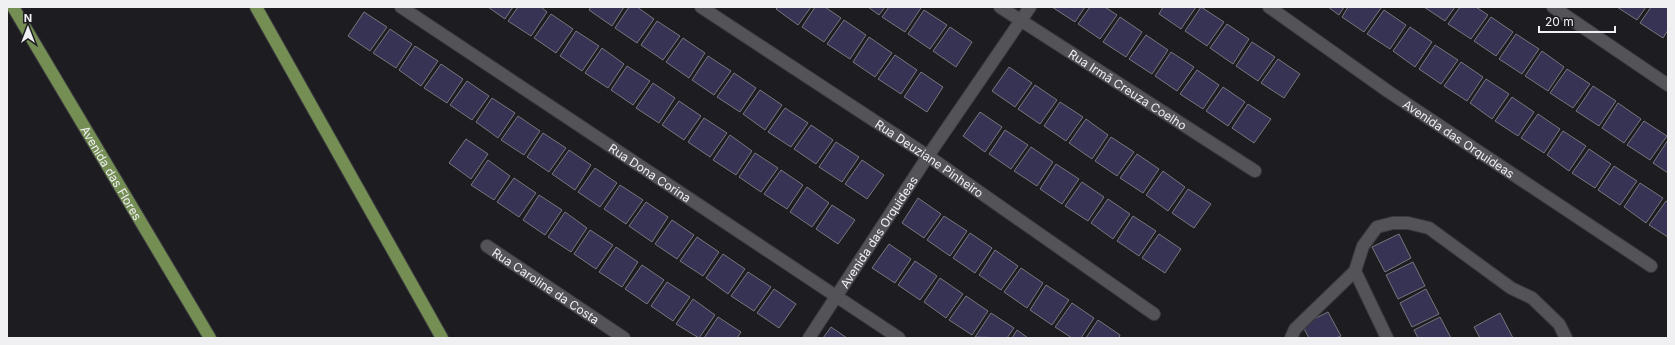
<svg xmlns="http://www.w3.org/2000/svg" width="1675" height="345" font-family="Inter,sans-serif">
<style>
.building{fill:#363355;stroke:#76767b}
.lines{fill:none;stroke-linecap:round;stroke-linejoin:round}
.minor-casing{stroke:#3b3a3e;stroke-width:14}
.major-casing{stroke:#3b3a3e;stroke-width:14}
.minor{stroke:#535358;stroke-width:12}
.major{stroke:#748e54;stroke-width:12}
.labels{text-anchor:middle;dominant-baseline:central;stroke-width:3.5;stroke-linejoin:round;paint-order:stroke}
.street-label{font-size:12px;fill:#f0f0f3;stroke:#1d1d21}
</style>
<rect width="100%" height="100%" fill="#1d1d21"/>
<!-- building -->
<path class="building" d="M 488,7 L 513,7 L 505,19 Z
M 518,7 L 541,7 L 547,12 L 531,36 L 508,21 Z
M 591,7 L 624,7 L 612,26 L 589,10 Z
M 629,7 L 637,7 L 654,19 L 637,43 L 615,28 Z
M 778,7 L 811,7 L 798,25 L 776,9 Z
M 815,7 L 825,7 L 841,18 L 824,42 L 802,27 Z
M 868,7 L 885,7 L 879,15 Z
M 889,7 L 920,7 L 921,8 L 905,32 L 882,17 Z
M 1052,7 L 1085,7 L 1075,22 Z
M 1090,7 L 1105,7 L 1117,15 L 1100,39 L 1078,24 Z
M 1163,7 L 1196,7 L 1181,29 L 1159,14 Z
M 1201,7 L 1224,22 L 1207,46 L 1185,31 Z
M 1328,7 L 1344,7 L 1339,15 Z
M 1348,7 L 1380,7 L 1381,8 L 1364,32 L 1342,17 Z
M 1424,7 L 1455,7 L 1445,21 Z
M 1460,7 L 1476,7 L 1488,15 L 1471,39 L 1448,24 Z
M 1617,7 L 1646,7 L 1637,20 Z
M 1651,7 L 1668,7 L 1668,30 L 1663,38 L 1640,23 Z
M 924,10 L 947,25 L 930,49 L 908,34 Z
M 1384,10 L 1406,25 L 1390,49 L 1367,34 Z
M 364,12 L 387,27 L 370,51 L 348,36 Z
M 551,14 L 573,29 L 556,53 L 534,38 Z
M 1120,17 L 1142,32 L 1126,57 L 1103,42 Z
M 1491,17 L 1513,32 L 1496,56 L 1474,41 Z
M 844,20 L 866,35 L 850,59 L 827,44 Z
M 657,21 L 680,36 L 663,60 L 641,45 Z
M 1227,24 L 1249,39 L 1233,64 L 1210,48 Z
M 950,27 L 972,42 L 956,67 L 933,51 Z
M 1410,27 L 1432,42 L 1415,67 L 1393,51 Z
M 390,29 L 412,44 L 396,68 L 373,53 Z
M 576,31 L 599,46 L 582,71 L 560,56 Z
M 1516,34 L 1539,49 L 1522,74 L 1499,59 Z
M 1146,35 L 1168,50 L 1152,74 L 1129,59 Z
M 869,37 L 892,53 L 875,77 L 853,62 Z
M 683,38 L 705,53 L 689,78 L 666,62 Z
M 1252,42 L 1275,57 L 1258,81 L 1236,66 Z
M 1435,45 L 1458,60 L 1441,84 L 1419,69 Z
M 415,46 L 438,61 L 421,86 L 399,70 Z
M 602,48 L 624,64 L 608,88 L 585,73 Z
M 1542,51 L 1564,67 L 1548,91 L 1525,76 Z
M 1171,52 L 1194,67 L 1177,91 L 1155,76 Z
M 895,55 L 917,70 L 901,94 L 878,79 Z
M 708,56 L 731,71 L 714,95 L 692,80 Z
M 1278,59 L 1300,74 L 1284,98 L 1261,83 Z
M 1461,62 L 1483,77 L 1467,101 L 1444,86 Z
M 441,64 L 463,79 L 447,103 L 424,88 Z
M 627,66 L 650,81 L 633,105 L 611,90 Z
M 1009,67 L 1032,83 L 1015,107 L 992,91 Z
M 1567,69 L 1590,84 L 1573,108 L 1550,93 Z
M 1197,70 L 1219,85 L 1203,109 L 1180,94 Z
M 921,72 L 943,87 L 927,112 L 904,97 Z
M 734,73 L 756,88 L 740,112 L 717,97 Z
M 1486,79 L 1509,94 L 1492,119 L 1470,103 Z
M 467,81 L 489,96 L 472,120 L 450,105 Z
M 653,83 L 675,98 L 659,123 L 636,108 Z
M 1035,85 L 1057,100 L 1040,124 L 1018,109 Z
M 1593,86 L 1616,101 L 1599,126 L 1576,111 Z
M 1223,87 L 1245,102 L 1228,126 L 1206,111 Z
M 760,90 L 782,105 L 765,130 L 743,114 Z
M 1512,97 L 1534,112 L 1518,136 L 1495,121 Z
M 492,98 L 515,113 L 498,138 L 476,122 Z
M 679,101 L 701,116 L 684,140 L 662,125 Z
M 1060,102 L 1083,117 L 1066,141 L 1044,126 Z
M 1618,103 L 1641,119 L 1624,143 L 1602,128 Z
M 1248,104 L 1271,119 L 1254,143 L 1232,128 Z
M 785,108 L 808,123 L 791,147 L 768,132 Z
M 980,112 L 1002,127 L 985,152 L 963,136 Z
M 1538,114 L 1560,129 L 1544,153 L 1521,138 Z
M 518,116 L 540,131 L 524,155 L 501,140 Z
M 704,118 L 727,133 L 710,157 L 688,142 Z
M 1086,119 L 1108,135 L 1092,159 L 1069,143 Z
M 1644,121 L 1667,136 L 1650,160 L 1627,145 Z
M 811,125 L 833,140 L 816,164 L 794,149 Z
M 1005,130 L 1028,145 L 1011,169 L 989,154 Z
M 1563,131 L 1586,146 L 1569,171 L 1547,155 Z
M 543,133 L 566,148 L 549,172 L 527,157 Z
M 730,135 L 752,151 L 736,175 L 713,160 Z
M 1111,137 L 1134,152 L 1117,176 L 1095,161 Z
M 466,139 L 488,154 L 471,179 L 449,163 Z
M 1668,140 L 1668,173 L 1653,163 Z
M 836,142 L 859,157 L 842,182 L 819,167 Z
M 1031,147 L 1053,162 L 1037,186 L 1014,171 Z
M 1589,149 L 1611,164 L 1595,188 L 1572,173 Z
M 569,150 L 591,165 L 575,190 L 552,174 Z
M 755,153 L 778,168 L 761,192 L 739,177 Z
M 1137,154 L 1159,169 L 1143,193 L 1120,178 Z
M 488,160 L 510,176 L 494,200 L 471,185 Z
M 862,160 L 884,175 L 867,199 L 845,184 Z
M 1056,164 L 1079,179 L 1062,204 L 1040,189 Z
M 1614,166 L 1637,181 L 1620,205 L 1598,190 Z
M 595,168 L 617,183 L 600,207 L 578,192 Z
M 781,170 L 803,185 L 787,209 L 764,194 Z
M 1163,171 L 1185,187 L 1168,211 L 1146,195 Z
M 514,178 L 536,193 L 519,217 L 497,202 Z
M 1082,182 L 1104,197 L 1088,221 L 1065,206 Z
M 1640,183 L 1663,198 L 1646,223 L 1624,207 Z
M 620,185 L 643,200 L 626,224 L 604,209 Z
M 807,187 L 829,203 L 812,227 L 790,212 Z
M 1188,189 L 1211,204 L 1194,228 L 1172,213 Z
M 539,195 L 562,210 L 545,235 L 523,220 Z
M 918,198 L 941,214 L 924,238 L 902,223 Z
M 1108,199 L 1130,214 L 1113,239 L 1091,223 Z
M 1666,201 L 1668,202 L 1668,237 L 1649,225 Z
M 646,202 L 668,217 L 652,242 L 629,226 Z
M 832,205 L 855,220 L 838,244 L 816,229 Z
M 565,212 L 587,228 L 571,252 L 548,237 Z
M 944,216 L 967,231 L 950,256 L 927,240 Z
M 1133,216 L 1156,231 L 1139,256 L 1117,241 Z
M 672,220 L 694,235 L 677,259 L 655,244 Z
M 590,230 L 613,245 L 596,269 L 574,254 Z
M 970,233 L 992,248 L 975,273 L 953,258 Z
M 1159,234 L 1181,249 L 1165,273 L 1142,258 Z
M 1399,234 L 1411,258 L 1385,272 L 1372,247 Z
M 697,237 L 719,252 L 703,276 L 680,261 Z
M 889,244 L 911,259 L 895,283 L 872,268 Z
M 616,247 L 638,262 L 622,287 L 599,272 Z
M 995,250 L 1018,266 L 1001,290 L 979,275 Z
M 723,254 L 745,269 L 728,294 L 706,278 Z
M 915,261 L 937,276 L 920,300 L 898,285 Z
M 1413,262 L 1425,286 L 1398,299 L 1386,275 Z
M 642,265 L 664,280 L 647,304 L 625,289 Z
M 1021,268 L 1043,283 L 1027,308 L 1004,292 Z
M 748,272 L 771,287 L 754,311 L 731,296 Z
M 940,278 L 963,294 L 946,318 L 924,302 Z
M 667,282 L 690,297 L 673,321 L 651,306 Z
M 1046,285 L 1069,300 L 1052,325 L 1030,310 Z
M 774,289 L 796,304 L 779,328 L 757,313 Z
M 1426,289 L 1439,314 L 1412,327 L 1400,303 Z
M 966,296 L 988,311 L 972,335 L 949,320 Z
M 693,299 L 715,315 L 699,338 L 676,324 Z
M 1072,303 L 1094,318 L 1081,338 L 1072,338 L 1055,327 Z
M 1328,312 L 1341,336 L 1336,338 L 1309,338 L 1302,325 Z
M 991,313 L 1014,328 L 1007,338 L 975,337 Z
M 1500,313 L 1513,338 L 1480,338 L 1474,327 Z
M 718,317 L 741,332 L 737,338 L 704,338 Z
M 1440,317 L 1451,338 L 1418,338 L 1414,330 Z
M 1098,320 L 1120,335 L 1119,338 L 1086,338 Z
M 831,327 L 847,338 L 823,338 Z
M 1017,330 L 1028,338 L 1012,338 Z"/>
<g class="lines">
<defs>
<g id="minor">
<path id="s1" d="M 401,7 L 899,338"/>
<path id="s2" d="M 701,7 L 928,156 L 1154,314"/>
<path id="s3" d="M 1000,7 L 1255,171"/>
<path id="s4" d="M 1269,7 L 1389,92 L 1651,266"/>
<path d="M 1553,7 L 1668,85"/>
<path id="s5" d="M 487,246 L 624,338"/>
<path d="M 1355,271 L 1387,338"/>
<path id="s6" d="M 809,338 L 928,156 L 1030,7"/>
<path d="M 1291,338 L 1295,329 L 1355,271 L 1363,246 L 1377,227 L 1393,223 L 1408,223 L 1429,228 L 1511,288 L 1532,298 L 1559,324 L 1566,338"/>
</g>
<g id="major">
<path id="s7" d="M 13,7 L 210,338"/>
<path d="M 256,7 L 442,338"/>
</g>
</defs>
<!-- minor casing -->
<use href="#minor" class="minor-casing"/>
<!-- major casing -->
<use href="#major" class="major-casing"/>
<!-- minor -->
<use href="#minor" class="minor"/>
<!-- major -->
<use href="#major" class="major"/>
</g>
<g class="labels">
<!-- street labels -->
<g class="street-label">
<text stroke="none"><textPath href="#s3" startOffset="152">Rua Irmã Creuza Coelho</textPath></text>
<text stroke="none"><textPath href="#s4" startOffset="231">Avenida das Orquideas</textPath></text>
<text stroke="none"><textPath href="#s2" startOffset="274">Rua Deuziane Pinheiro</textPath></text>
<text stroke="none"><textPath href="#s7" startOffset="193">Avenida das Flores</textPath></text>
<text stroke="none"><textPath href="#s1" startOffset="299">Rua Dona Corina</textPath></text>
<text stroke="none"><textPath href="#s6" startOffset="127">Avenida das Orquideas</textPath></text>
<text stroke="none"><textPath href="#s5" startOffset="71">Rua Caroline da Costa</textPath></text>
</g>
</g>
<!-- border -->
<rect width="1675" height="345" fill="none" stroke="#f0f0f3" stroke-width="16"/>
<!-- north arrow -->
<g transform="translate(28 28)" stroke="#1d1d21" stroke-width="3" paint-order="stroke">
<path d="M0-3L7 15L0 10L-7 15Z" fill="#f0f0f3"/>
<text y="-6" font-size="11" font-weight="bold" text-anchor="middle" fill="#f0f0f3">N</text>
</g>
<!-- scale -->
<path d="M1539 26v6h76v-6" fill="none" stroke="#f0f0f3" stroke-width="2"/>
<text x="1545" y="26" font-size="12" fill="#f0f0f3" stroke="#1d1d21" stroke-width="3" paint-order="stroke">20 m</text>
</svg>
